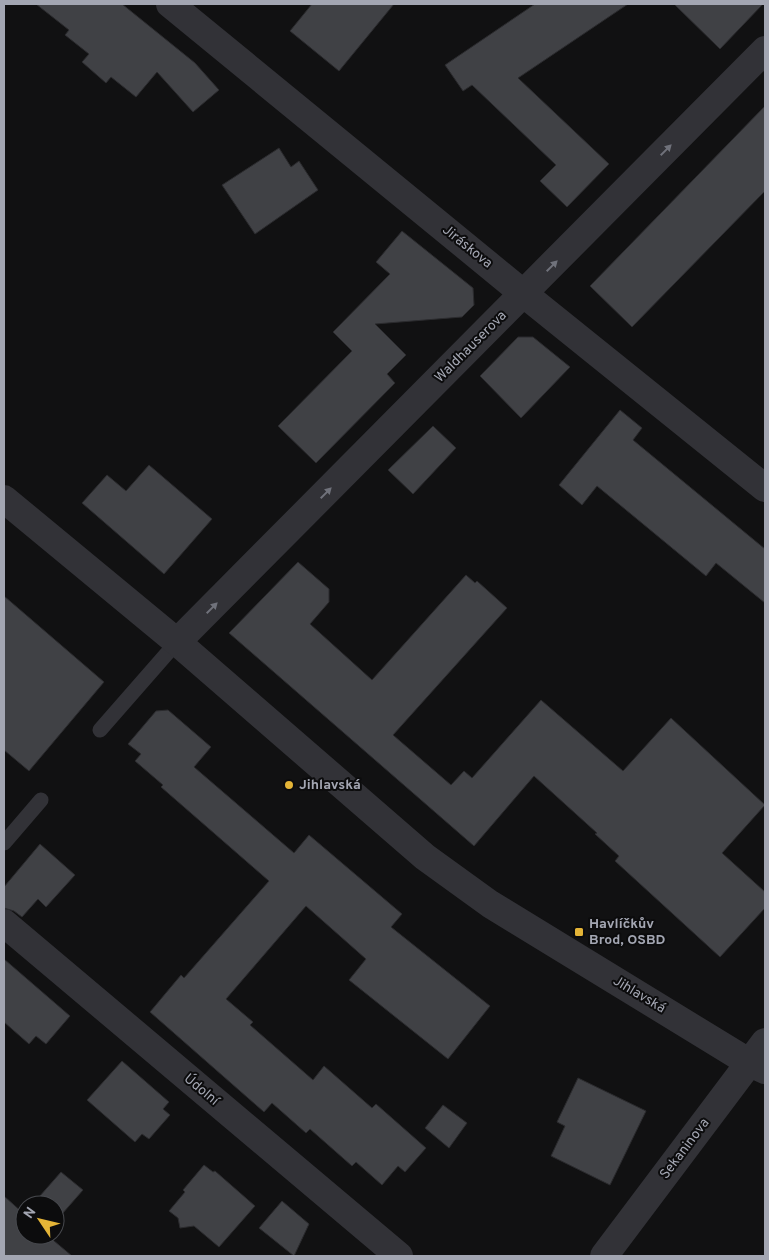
<svg xmlns="http://www.w3.org/2000/svg" width="769" height="1260" font-family="Overpass,sans-serif">
<style>
.building{fill:#404145;stroke:#2b2b2e}
.lines{fill:none;stroke-linecap:round;stroke-linejoin:round}
.service{stroke:#323237;stroke-width:15}
.minor{stroke:#323237;stroke-width:28}
.oneway{fill:#70727b}
.poi-dot{fill:#e4b437;stroke:#0c0c0d;stroke-width:2}
.labels{text-anchor:middle;dominant-baseline:central;stroke-width:4;stroke-linejoin:round;paint-order:stroke}
.street-label{font-size:14px;fill:#a3a6b2;stroke:#0c0c0d}
.poi-label{font-size:14px;font-weight:bold;fill:#a3a6b2;stroke:#0c0c0d;text-anchor:start}
</style>
<rect width="100%" height="100%" fill="#111112"/>
<!-- building -->
<path class="building" d="M 36,4 L 122,4 L 195,63 L 219,90 L 193,112 L 157,72 L 136,97 L 111,77 L 106,83 L 82,62 L 89,54 L 65,35 L 69,30 Z
M 312,4 L 394,4 L 339,71 L 290,31 Z
M 535,4 L 628,4 L 518,78 L 609,164 L 567,207 L 540,181 L 556,165 L 472,85 L 463,91 L 445,65 Z
M 674,4 L 763,4 L 720,49 Z
M 765,106 L 765,191 L 632,327 L 590,286 Z
M 279,148 L 291,167 L 299,161 L 318,190 L 255,234 L 222,185 Z
M 402,231 L 473,288 L 474,305 L 462,317 L 375,324 L 406,355 L 387,374 L 395,383 L 316,463 L 278,426 L 352,351 L 333,332 L 390,274 L 376,262 Z
M 518,337 L 533,337 L 570,367 L 521,418 L 480,376 Z
M 620,410 L 642,428 L 633,440 L 765,549 L 765,603 L 716,563 L 706,576 L 597,486 L 582,505 L 559,485 Z
M 433,426 L 456,448 L 413,494 L 388,470 Z
M 149,465 L 212,519 L 164,574 L 82,503 L 107,475 L 126,491 Z
M 298,562 L 329,589 L 329,602 L 310,624 L 372,680 L 466,575 L 475,583 L 477,581 L 507,608 L 393,735 L 451,785 L 464,771 L 472,778 L 541,700 L 623,771 L 671,718 L 765,805 L 722,853 L 765,892 L 765,908 L 720,957 L 615,861 L 619,856 L 595,834 L 597,833 L 534,776 L 474,846 L 229,633 Z
M 4,596 L 104,682 L 29,771 L 4,750 Z
M 168,710 L 211,747 L 194,767 L 294,853 L 309,835 L 402,914 L 391,927 L 490,1006 L 448,1059 L 349,980 L 366,959 L 306,906 L 226,999 L 253,1022 L 250,1025 L 313,1080 L 324,1066 L 372,1108 L 376,1104 L 426,1148 L 405,1172 L 398,1166 L 382,1185 L 356,1162 L 352,1166 L 310,1129 L 306,1133 L 272,1103 L 264,1112 L 150,1012 L 181,975 L 184,978 L 269,881 L 161,787 L 163,785 L 135,761 L 141,754 L 128,744 L 156,711 Z
M 40,844 L 75,875 L 46,907 L 38,899 L 22,917 L 14,911 L 4,908 L 4,887 Z
M 4,959 L 70,1016 L 46,1044 L 36,1036 L 29,1044 L 4,1022 Z
M 122,1061 L 169,1102 L 163,1109 L 170,1115 L 149,1139 L 142,1134 L 135,1142 L 87,1100 Z
M 578,1078 L 646,1111 L 610,1185 L 551,1156 L 565,1126 L 557,1122 Z
M 443,1105 L 467,1123 L 449,1148 L 425,1128 Z
M 204,1165 L 213,1172 L 215,1171 L 255,1206 L 219,1247 L 194,1226 L 180,1228 L 178,1218 L 169,1211 L 185,1192 L 183,1190 Z
M 61,1172 L 83,1190 L 55,1222 L 55,1205 L 32,1205 Z
M 4,1196 L 24,1214 L 25,1213 L 25,1235 L 47,1235 L 72,1256 L 4,1256 Z
M 282,1201 L 309,1224 L 294,1256 L 259,1228 Z"/>
<g class="lines">
<!-- service -->
<path class="service" d="M 100,730 L 177,642
M 4,843 L 41,800"/>
<!-- minor -->
<path class="minor" d="M 170,4 L 524,294 L 765,488
M 4,499 L 177,642 L 425,857 L 490,904 L 750,1063 L 765,1070
M 177,642 L 765,50
M 4,923 L 399,1256
M 604,1256 L 765,1042"/>
</g>
<!-- one-way arrows -->
<defs><path id="oneway-solid" d="M-6-.8H1V-3.2L6.5 0L1 3.2V.8H-6Z" transform="scale(1.25)"/></defs>
<g class="oneway">
<use href="#oneway-solid" transform="translate(666 150) rotate(-45)"/>
<use href="#oneway-solid" transform="translate(552 266) rotate(-45)"/>
<use href="#oneway-solid" transform="translate(326 493) rotate(-45)"/>
<use href="#oneway-solid" transform="translate(212 608) rotate(-45)"/>
</g>
<!-- markers -->
<g class="poi-dot">
<circle cx="289" cy="785" r="5"/>
<rect x="574" y="927" width="10" height="10" rx="2.5"/>
</g>
<g class="labels">
<!-- street labels -->
<g class="street-label">
<text transform="translate(467 247) rotate(39)">Jiráskova</text>
<text transform="translate(471 347) rotate(-45)">Waldhauserova</text>
<text transform="translate(639 995) rotate(31)">Jihlavská</text>
<text transform="translate(201 1090) rotate(40)">Údolní</text>
<text transform="translate(685 1149) rotate(-53)">Sekaninova</text>
</g>
<!-- poi labels -->
<g class="poi-label">
<text x="299" y="785">Jihlavská</text>
<text x="589" y="924">Havlíčkův<tspan x="589" dy="16">Brod, OSBD</tspan></text>
</g>
</g>
<!-- border -->
<rect width="769" height="1260" fill="none" stroke="#a3a6b2" stroke-width="10"/>
<!-- north arrow -->
<g transform="translate(40 1220) rotate(305)"><circle r="24" fill="#0c0c0d" stroke="#484a4f"/>
<path d="M0-4L9 19L0 12L-9 19Z" fill="#e4b437"/>
<text y="-8" font-size="14" font-weight="bold" text-anchor="middle" fill="#a3a6b2">N</text>
</g>
</svg>
